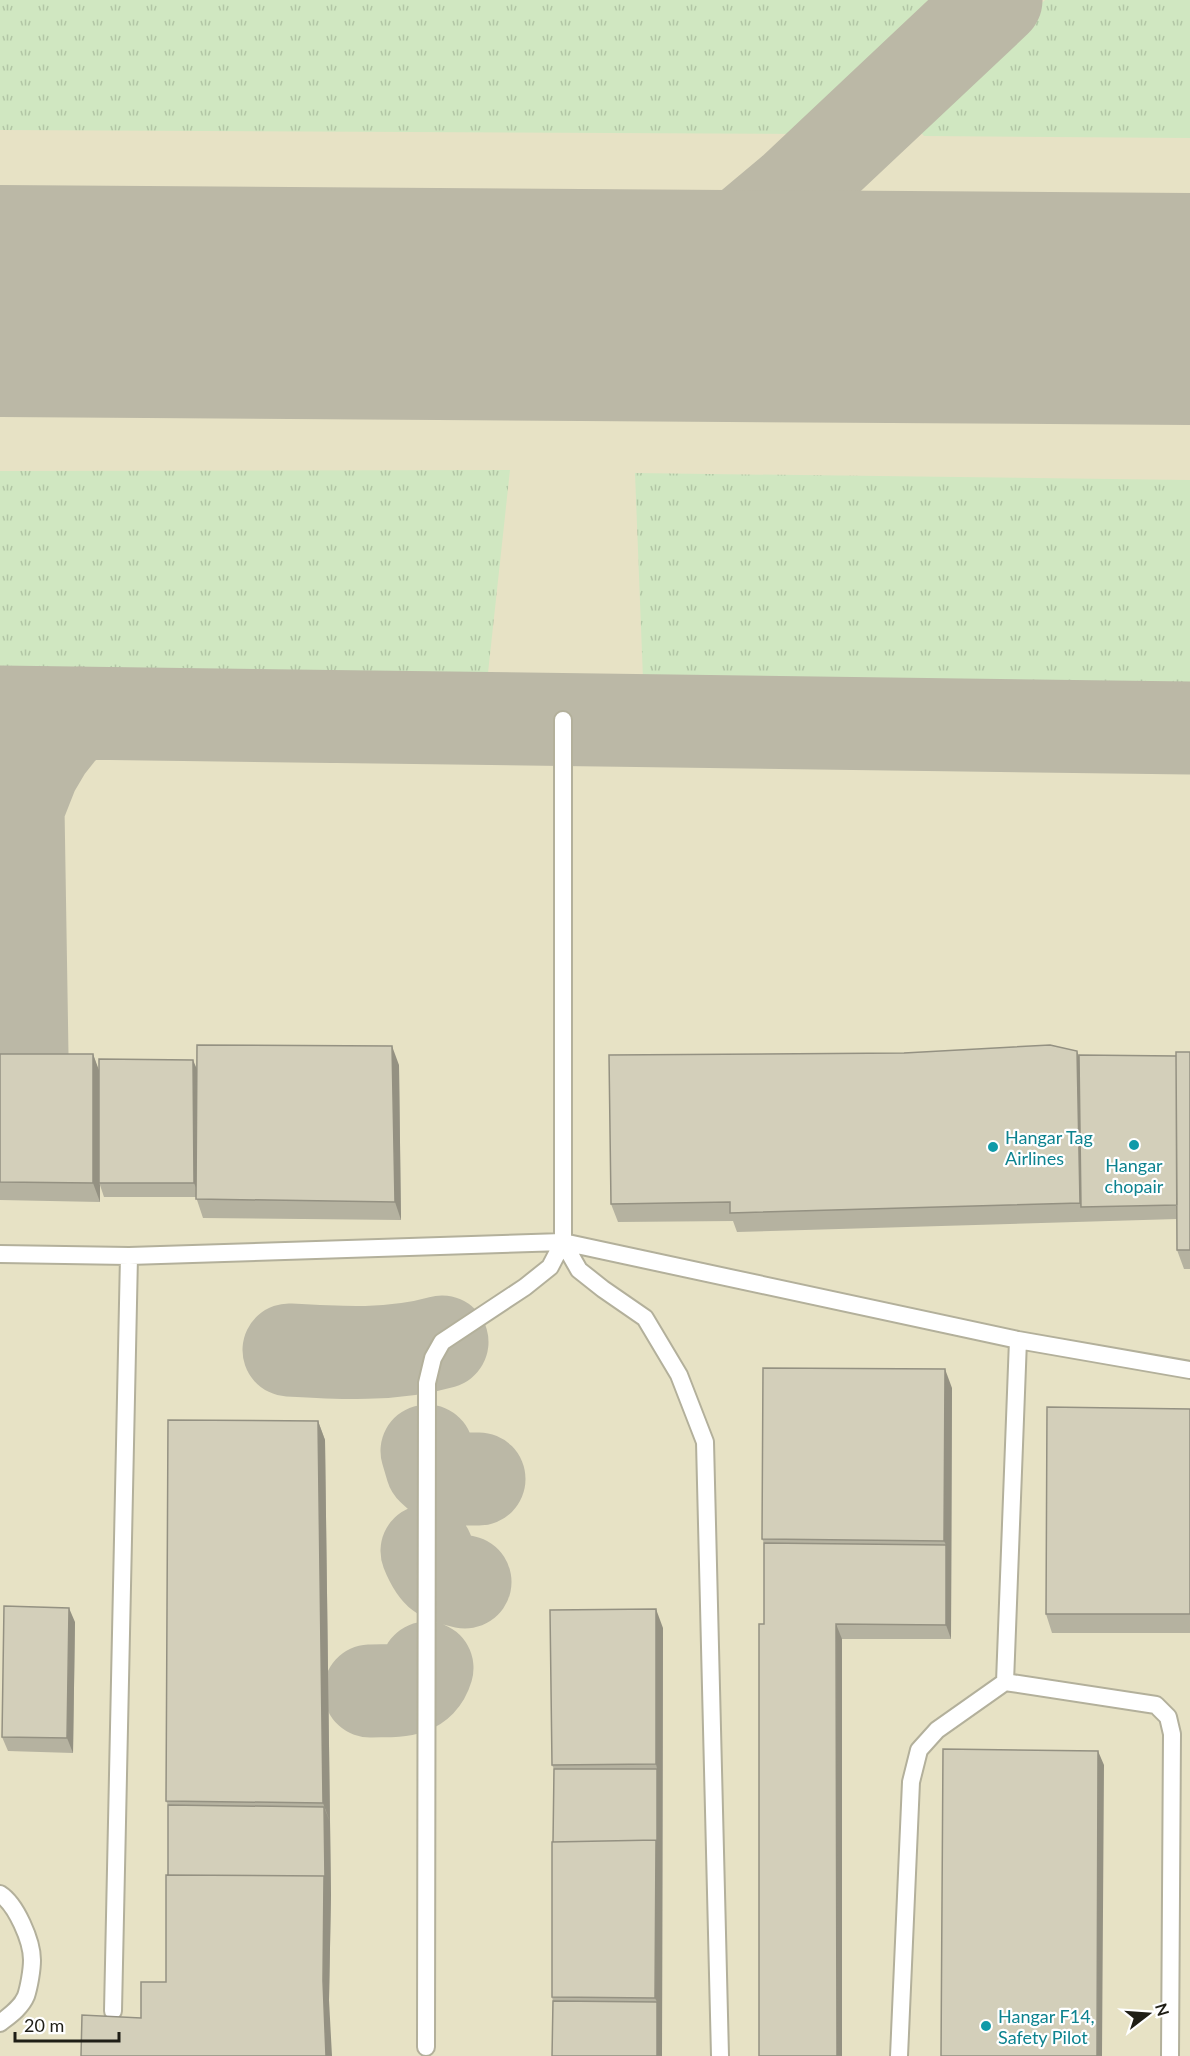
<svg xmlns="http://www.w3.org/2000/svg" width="1190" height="2056" font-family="Lato,sans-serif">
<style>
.built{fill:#e7e2c5}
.grass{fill:url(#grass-tufts)}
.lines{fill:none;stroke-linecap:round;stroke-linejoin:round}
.taxiway{stroke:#bbb8a6;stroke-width:93}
.runway{stroke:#bbb8a6;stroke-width:232}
.lane-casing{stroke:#b3b09b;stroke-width:20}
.lane{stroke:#fff;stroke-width:16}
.wall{fill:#b5b2a0}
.shaded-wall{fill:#949182}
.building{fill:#d3cfba;stroke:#949182;stroke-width:1.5}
.culture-dot{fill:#0f9aa8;stroke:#fff;stroke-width:2}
.labels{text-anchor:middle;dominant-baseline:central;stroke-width:4.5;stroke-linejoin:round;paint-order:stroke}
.culture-label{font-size:18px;fill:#0d838f;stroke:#fff;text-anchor:start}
</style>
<defs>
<pattern id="grass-tufts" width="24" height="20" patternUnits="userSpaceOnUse" patternTransform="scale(1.5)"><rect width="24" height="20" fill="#d0e7c1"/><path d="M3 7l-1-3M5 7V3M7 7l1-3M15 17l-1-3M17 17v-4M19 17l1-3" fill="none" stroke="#b2c6a5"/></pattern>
</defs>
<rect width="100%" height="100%" fill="#f1edd7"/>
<!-- built -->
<path class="built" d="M 0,0 L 1190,0 L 1190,2056 L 0,2056 Z"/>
<!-- grass -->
<path class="grass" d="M 0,0 L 944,0 L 804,134 L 0,130 Z
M 1045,0 L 1190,0 L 1190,138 L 924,136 L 914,125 Z
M 510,470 L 488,673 L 0,669 L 0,471 Z
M 635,473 L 1190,480 L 1190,686 L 643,679 Z"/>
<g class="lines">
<!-- taxiway -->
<path class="taxiway" d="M 792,192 C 788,202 782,212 780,223 C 773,258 792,281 813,307
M 657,305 L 792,192 L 996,0
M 1034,308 L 1190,354
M 0,712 L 1190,728
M 22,1054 L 18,808 L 33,770 L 46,748 L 61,729 L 79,713
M 289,1350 C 340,1353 393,1356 442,1342
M 427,1451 L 432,1468 L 444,1479 L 479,1479
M 427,1551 C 436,1574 442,1577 465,1582
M 370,1691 C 393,1690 419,1695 427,1668"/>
<!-- runway -->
<path class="runway" d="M 0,301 L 1190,309"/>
<defs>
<path id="lane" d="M 563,1242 L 579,1270 L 603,1289 L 645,1318 L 679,1375 L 705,1442 L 720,2056
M 0,1254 L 129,1256 L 563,1242 L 1018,1340 L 1190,1370
M 1005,1682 L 1018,1340
M 0,1894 C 16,1904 32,1941 32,1960 C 32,1970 29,1987 26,1996 C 21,2008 9,2016 0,2023
M 113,2011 L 129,1256
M 426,2047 L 427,1383 L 433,1358 L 442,1342 L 525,1287 L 550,1267 L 563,1242 L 563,720
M 899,2056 L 911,1782 L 919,1750 L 937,1730 L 1005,1682 L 1156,1705 L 1168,1717 L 1172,1734 L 1170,2056"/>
</defs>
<!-- lane casing -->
<use href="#lane" class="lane-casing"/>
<!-- lane -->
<use href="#lane" class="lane"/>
</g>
<!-- wall -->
<path class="wall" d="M 1190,1052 L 1190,1269 L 1184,1269 L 1177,1250 L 1177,1219 L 737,1232 L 733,1221 L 618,1222 L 611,1204 L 1079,1055 L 1176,1056 Z
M 0,1054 L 93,1054 L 99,1072 L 399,1065 L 401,1220 L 203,1218 L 196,1197 L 104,1197 L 100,1185 L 100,1202 L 0,1200 Z
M 952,1388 L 951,1639 L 842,1639 L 764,1624 L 764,1543 L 762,1539 Z
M 1190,1409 L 1190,1633 L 1052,1633 L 1046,1614 Z
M 318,1421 L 325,1440 L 331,1895 L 329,2000 L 141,2018 L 166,1982 L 168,1875 L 168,1805 L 166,1801 Z
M 75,1622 L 73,1753 L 8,1751 L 2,1737 Z
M 663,1628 L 662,2056 L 552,2056 L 553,2001 L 552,1997 L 554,1769 L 552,1765 Z"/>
<!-- shaded-wall -->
<path class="shaded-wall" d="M 392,1046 L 399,1065 L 401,1220 L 395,1202 Z
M 1077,1051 L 1084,1070 L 1081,1207 L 1080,1203 Z
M 93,1054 L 100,1073 L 99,1183 L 100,1185 L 100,1202 L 93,1183 Z
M 193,1060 L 199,1074 L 200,1197 L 194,1183 Z
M 945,1369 L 952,1388 L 951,1639 L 946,1625 L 946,1545 L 944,1541 Z
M 318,1421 L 325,1440 L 330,1822 L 323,1803 Z
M 69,1608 L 75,1622 L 73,1753 L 67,1738 Z
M 656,1609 L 663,1628 L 662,2056 L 657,2056 L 657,2002 L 655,1998 L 656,1840 L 657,1769 L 656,1764 Z
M 836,1624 L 842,1639 L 842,2056 L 837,2056 Z
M 1098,1751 L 1104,1765 L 1102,2056 L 1097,2056 Z
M 324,1807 L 330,1822 L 331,1895 L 329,2000 L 332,2056 L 326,2056 L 323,1981 Z"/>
<!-- building -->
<path class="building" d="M 197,1045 L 392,1046 L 395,1202 L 196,1199 Z
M 1050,1045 L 1077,1051 L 1080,1203 L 730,1213 L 730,1202 L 611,1204 L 609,1055 L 904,1053 Z
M 1176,1052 L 1190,1052 L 1190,1250 L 1177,1250 Z
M 0,1054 L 93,1054 L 93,1183 L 0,1182 Z
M 1079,1055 L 1176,1056 L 1177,1205 L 1081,1207 Z
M 99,1059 L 193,1060 L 194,1183 L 99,1183 Z
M 763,1368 L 945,1369 L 944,1541 L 762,1539 Z
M 1047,1407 L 1190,1409 L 1190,1614 L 1046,1614 Z
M 168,1420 L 318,1421 L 323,1803 L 166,1801 Z
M 764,1543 L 946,1545 L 946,1625 L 836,1624 L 837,2056 L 759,2056 L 759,1624 L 764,1624 Z
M 4,1606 L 69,1608 L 67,1738 L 2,1737 Z
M 656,1609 L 656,1764 L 552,1765 L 550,1610 Z
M 943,1749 L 1098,1751 L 1097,2056 L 941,2056 Z
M 554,1769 L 657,1769 L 657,1844 L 656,1840 L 553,1842 Z
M 168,1805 L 324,1807 L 325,1880 L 324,1876 L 168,1875 Z
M 656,1840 L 655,1998 L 552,1997 L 552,1842 Z
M 166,1875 L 324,1876 L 323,1981 L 326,2056 L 81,2056 L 82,2015 L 141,2018 L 141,1982 L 166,1982 Z
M 553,2001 L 657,2002 L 657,2056 L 552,2056 Z"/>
<!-- markers -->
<g class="culture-dot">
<circle cx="1134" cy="1145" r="6"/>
<circle cx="993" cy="1147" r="6"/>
<circle cx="986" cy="2026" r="6"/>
</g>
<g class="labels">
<!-- culture labels -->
<g class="culture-label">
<text x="1005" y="1137">Hangar Tag<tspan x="1005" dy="21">Airlines</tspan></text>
<text x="1134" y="1165" text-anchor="middle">Hangar<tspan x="1134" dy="21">chopair</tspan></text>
<text x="998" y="2016">Hangar F14,<tspan x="998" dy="21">Safety Pilot</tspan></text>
</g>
</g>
<!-- north arrow -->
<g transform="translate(1148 2014) rotate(73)" stroke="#ffffff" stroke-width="4.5" paint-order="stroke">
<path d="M0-4.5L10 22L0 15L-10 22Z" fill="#1f1e16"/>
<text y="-9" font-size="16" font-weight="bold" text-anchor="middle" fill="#1f1e16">N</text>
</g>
<!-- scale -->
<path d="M15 2032v9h104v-9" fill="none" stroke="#1f1e16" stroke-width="3"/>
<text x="24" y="2032" font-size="18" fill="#1f1e16" stroke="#ffffff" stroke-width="4.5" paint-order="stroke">20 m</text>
</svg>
